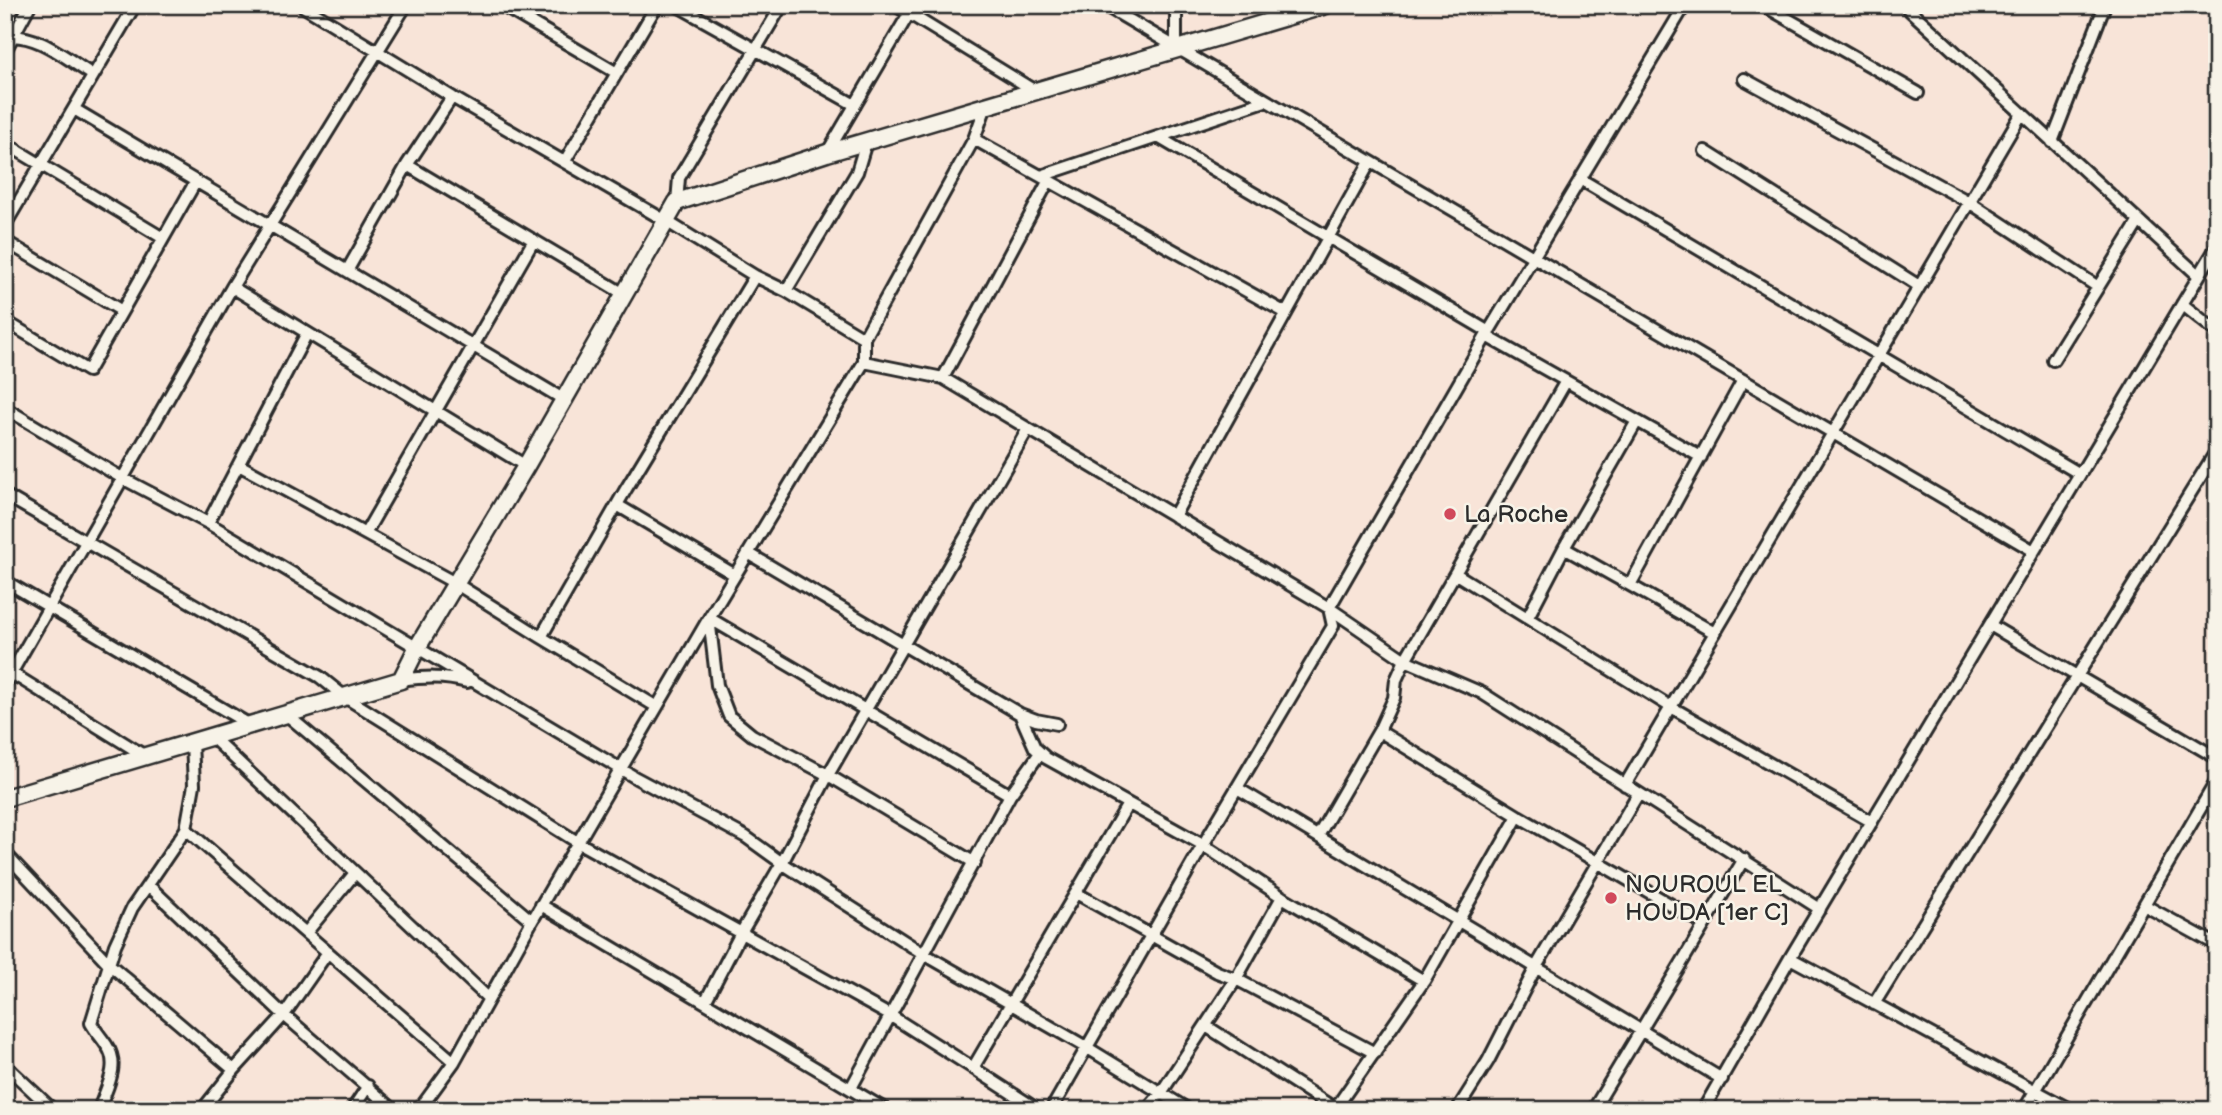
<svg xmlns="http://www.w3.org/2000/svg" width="2222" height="1115" font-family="'Balsamiq Sans',sans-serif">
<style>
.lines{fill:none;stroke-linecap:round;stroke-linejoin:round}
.street-casing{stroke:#2b2b2b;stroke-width:16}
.secondary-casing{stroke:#2b2b2b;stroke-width:21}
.street{stroke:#f7f3e8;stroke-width:10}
.secondary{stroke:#f7f3e8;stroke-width:16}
.poi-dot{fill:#d1495b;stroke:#f7f3e8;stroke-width:2.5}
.labels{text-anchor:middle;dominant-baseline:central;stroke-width:5;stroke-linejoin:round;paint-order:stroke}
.poi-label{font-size:24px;fill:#2b2b2b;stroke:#f7f3e8;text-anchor:start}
</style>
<rect width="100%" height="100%" fill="#f8e4d8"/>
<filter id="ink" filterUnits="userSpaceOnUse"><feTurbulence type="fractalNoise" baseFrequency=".0143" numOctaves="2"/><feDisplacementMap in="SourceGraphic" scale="14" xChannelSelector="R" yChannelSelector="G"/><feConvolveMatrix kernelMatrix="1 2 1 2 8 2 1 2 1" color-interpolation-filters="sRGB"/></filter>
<g filter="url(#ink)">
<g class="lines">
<defs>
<path id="street" d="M 301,5 L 452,97 L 666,221 L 755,276 L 786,291 L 864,338 L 864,362 L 943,378 L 1329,608 L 1405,660 L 1482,693 L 1820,909
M 501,5 L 617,73
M 676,5 L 855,105
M 895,5 L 1035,91
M 1104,5 L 2034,551
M 1176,5 L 1176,49
M 1763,5 L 1918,93
M 1904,5 L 2199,276
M 5,37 C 35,31 68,60 93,75
M 5,51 L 30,5
M 1744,79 L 1969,202 L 2098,287
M 74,109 L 563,399
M 1158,137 L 1489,332
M 974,139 L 1286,313
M 2052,142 L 2105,5
M 5,143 L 163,238
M 1705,151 L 1919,286
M 827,153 L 914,5
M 565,161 L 657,5
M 407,165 L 624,294
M 1041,176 L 1265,101
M 1580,179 L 2080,474
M 677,202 L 679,178 L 782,5
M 5,225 L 135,5
M 5,241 L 122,311
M 347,271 L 407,165 L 452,97
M 232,287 L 526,466
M 786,291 L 857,172 L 866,142
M 2182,304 L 2217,332
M 5,321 L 88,371 L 196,181
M 1486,336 L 1701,457
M 864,338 L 974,139 L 986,106
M 2053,360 L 2139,221
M 943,378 L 1049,180
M 5,408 L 122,478 L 208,523 L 636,778 L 746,837 L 782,863 L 924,954 L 1086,1047 L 1189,1110
M 239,465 L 455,583 L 541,637 L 657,707
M 5,495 L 320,677 L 345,697 L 579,843 L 891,1016 L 973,1068 L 1128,804
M 617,505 L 735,575
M 1174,516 L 1370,162
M 208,523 L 307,333
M 365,534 L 534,240
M 1564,548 L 1715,633
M 748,553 L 1020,714 L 1036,720 L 1057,724
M 1456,574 L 1671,707 L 1872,822
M 5,581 L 250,725
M 1630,585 L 1743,380
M 1528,617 L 1564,548 L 1637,421
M 709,618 L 717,685 L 729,716 L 752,735 L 828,775 L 975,863
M 709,618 L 1010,795
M 1990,625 L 2217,758
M 541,637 L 626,489 L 755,276
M 5,669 L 145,756
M 401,680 C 424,677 444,676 467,682
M 5,684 L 232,287 L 406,5
M 1020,714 L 1035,748 L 1046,758 L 1203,845 L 1282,897 L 1424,981
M 287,715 L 532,921
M 1379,731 L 1518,816 L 1704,924
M 212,737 L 488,998
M 1625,785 L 2022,113
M 1237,788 L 1722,1079
M 186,829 L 454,1062
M 1318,836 L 1379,731 L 1394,698 L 1396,680 L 1405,660 L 1566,381
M 5,853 L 109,964 L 234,1070
M 148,885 L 284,1015 L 394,1110
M 1076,893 L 1217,972 L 1236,979 L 1375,1053
M 541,905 L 886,1110
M 2144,905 L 2217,945
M 306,933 L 355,873
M 1790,958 L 2071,1110
M 705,1002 L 741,933 L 782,863 L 828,775 L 1028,429
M 1874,1004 L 2217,450
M 1206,1026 L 1337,1110
M 5,1065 L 53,1110
M 973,1068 L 1038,1110
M 851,1088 L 1010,795 L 1040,753
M 1335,1109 L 1424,981 L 1518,816
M 99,1110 C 105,1090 121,1066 107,1046 C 102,1038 96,1032 91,1023 L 115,945 L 132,908 L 186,829 L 194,785 L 192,742
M 202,1110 L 234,1070 L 284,1015 L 328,952
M 352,1110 L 368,1086
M 419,1110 L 454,1062 L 532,921 L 709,618 L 864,362
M 1051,1110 L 1203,845 L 1333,626 L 1329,608 L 1486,336 L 1685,5
M 1147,1110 L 1161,1093 L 1236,979 L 1282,897
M 1457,1110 L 1488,1061 L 1536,967 L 1638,794
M 1593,1110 L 1744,859
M 1703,1110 L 1790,958 L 2217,246
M 2024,1110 L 2217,780"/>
<path id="secondary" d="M 5,798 L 401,680 L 417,648 L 526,466 L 677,202 L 827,153 L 1326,5"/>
</defs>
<!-- street casing -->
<use href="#street" class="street-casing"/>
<!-- secondary casing -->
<use href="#secondary" class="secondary-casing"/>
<!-- street -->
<use href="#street" class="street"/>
<!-- secondary -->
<use href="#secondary" class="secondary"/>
</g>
</g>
<!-- markers -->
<g class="poi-dot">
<circle cx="1450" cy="514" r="7"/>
<circle cx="1611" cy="898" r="7"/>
</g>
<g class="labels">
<!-- poi labels -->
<g class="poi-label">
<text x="1464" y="514">La Roche</text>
<text x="1625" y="884">NOUROUL EL<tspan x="1625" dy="28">HOUDA [1er C]</tspan></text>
</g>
</g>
<!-- margin -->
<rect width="2222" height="1115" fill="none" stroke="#f7f3e8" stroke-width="28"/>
<rect x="14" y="14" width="2194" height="1087" fill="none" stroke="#2b2b2b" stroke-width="2.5" filter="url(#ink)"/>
</svg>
